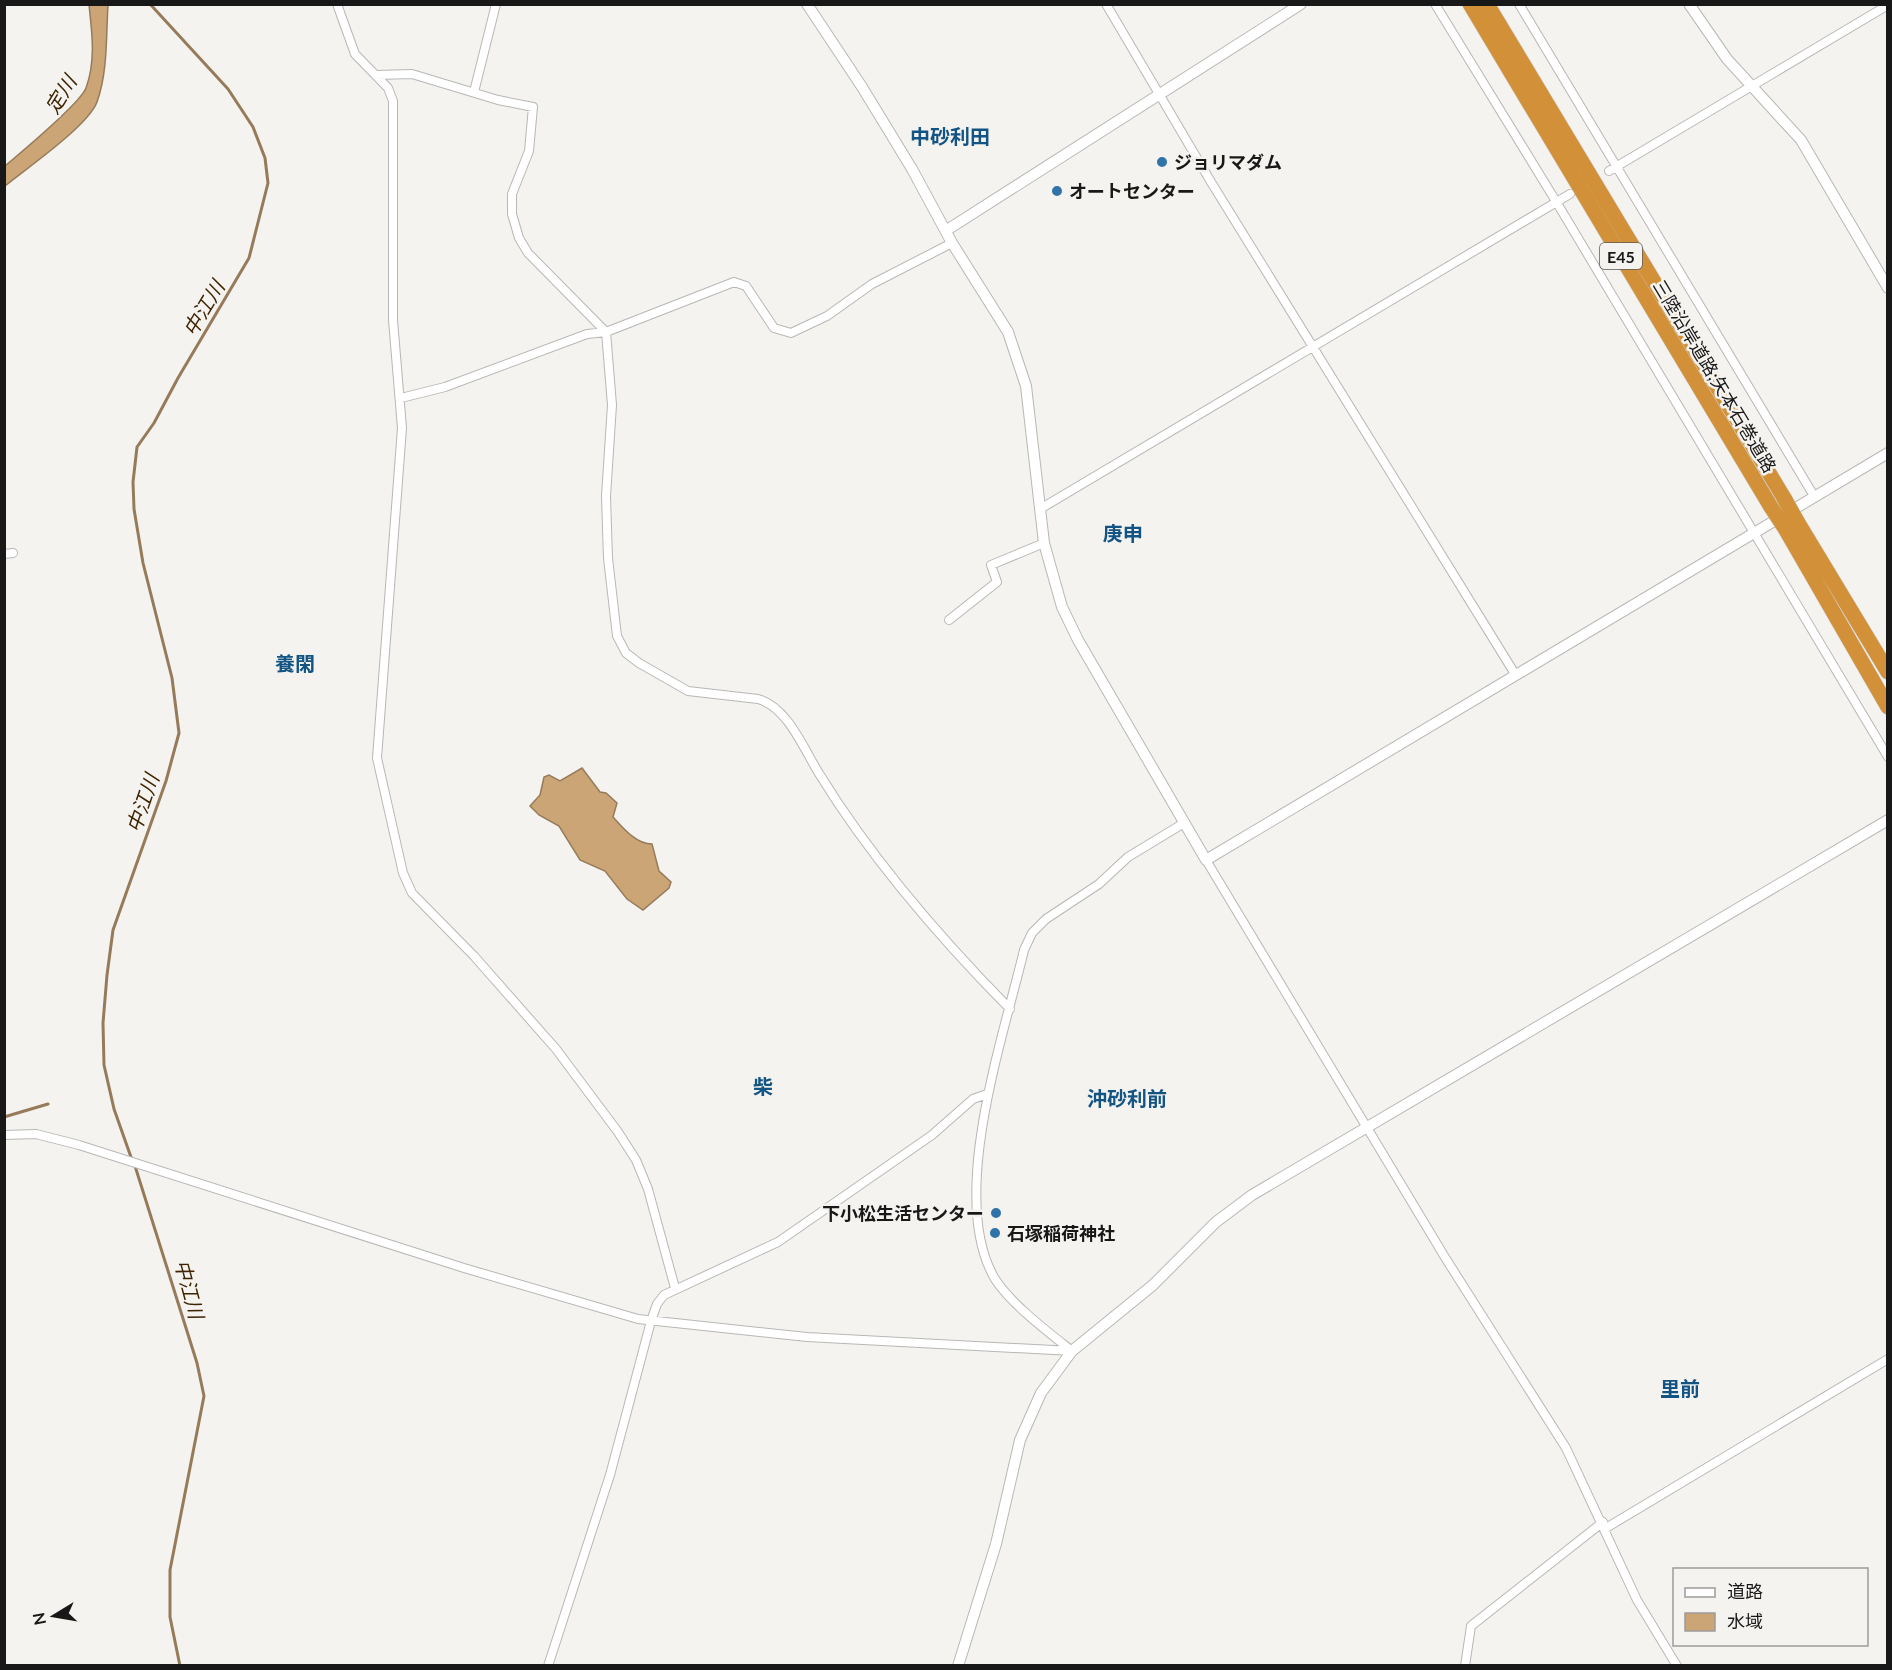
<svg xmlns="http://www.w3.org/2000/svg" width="1892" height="1670" font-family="Lato,'Noto Sans JP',sans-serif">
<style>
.water{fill:#cca576;stroke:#967b5a;stroke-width:1.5}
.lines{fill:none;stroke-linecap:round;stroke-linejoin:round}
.stream{stroke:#967b5a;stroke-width:3}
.minor-casing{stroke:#b9b7b5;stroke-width:10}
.tertiary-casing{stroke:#b9b7b5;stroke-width:12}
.motorway-casing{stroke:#d1d1d1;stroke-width:16}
.minor{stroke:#fff;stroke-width:8}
.tertiary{stroke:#fff;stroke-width:10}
.motorway{stroke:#d29139;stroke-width:15}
.motorway-bridge-casing{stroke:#d1d1d1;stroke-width:16;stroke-linecap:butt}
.motorway-bridge{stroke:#d29139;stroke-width:15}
.poi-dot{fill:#2f73a8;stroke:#f5f3f0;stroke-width:2}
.labels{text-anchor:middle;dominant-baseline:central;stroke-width:5;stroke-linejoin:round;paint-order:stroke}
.shield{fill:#f5f3f0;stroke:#5b5a59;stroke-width:1.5}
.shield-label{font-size:16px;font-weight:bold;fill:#191818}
.poi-label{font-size:18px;font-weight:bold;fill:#191818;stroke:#f5f3f0;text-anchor:start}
.street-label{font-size:18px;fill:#191818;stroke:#f5f3f0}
.water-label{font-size:20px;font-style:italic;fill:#3e2400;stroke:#f5f3f0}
.neighbourhood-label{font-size:20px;font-weight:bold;fill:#125483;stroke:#f5f3f0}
</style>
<rect width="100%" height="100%" fill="#f5f3f0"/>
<!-- water -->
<path class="water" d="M 89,5 L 108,5 C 106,36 108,71 97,102 C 88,126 27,168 5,186 L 5,166 C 20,153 80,104 86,88 C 96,61 92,32 89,5 Z
M 582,768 L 600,792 L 606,793 L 617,803 L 613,817 C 623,828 636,844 652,844 L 659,871 L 671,882 L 669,888 L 643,910 L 627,899 L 605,871 L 580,860 L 559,826 L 539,815 L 530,806 L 540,795 L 544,777 L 549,775 L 560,781 Z"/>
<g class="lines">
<!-- stream -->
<path class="stream" d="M 4,1117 L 48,1104
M 132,1160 L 114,1109 L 104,1065 L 103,1023 L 107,975 L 113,930 L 166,781 L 179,733 L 172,678 L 143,563 L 134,509 L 133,482 L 137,447 L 154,423 L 178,378 L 249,258 L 268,183 L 265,158 L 253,127 L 228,89 L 150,4
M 135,1166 L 197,1363 L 204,1396 L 170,1570 L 170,1617 L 180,1666"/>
<defs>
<path id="minor" d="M 337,4 L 355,54 L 388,88 L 393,101 L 393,320 L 402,428 L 377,758 L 403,873 L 412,893 L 474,956 L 556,1049 L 618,1132 L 636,1160 L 648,1189 L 675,1288
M 1106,4 L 1211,182 L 1515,674
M 1435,4 L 1557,203 L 1888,757
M 1519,4 L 1814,496
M 376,75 L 412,74 L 498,100 L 533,107 L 529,151 L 512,194 L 512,214 L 519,238 L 528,253 L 606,332 L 612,405 L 606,496 L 608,558 L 617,636 L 626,653 L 639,663 L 688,691 L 758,699 C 788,707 804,750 820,775 C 873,861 939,937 1010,1009
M 474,92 L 496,4
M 1609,171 L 1888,5
M 401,398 L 445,387 L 587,334 L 606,332 L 734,282 L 746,286 L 774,328 L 791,333 L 827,316 L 872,284 L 952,243
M 1040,509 L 1570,194
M 4,554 L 13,553
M 949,620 L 997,582 L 991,565 L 1044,543
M 1206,860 L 1446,1259 L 1566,1448 L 1637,1600 L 1677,1666
M 4,1135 L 36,1134 L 79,1145 L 464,1268 L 638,1319 L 807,1337 L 1072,1351
M 1072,1351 C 1048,1332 1011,1304 995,1279 C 947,1198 1004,1036 1024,950 L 1032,933 L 1046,919 L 1099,884 L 1128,857 L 1184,823
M 1606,1528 L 1888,1359
M 548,1666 L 610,1475 L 651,1321 L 657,1304 L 664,1295 L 778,1242 L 932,1135 L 973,1099 L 987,1094
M 1465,1666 L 1471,1626 L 1603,1522"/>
<path id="tertiary" d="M 807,4 L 862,87 L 912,169 L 952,243 L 1008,332 L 1026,386 L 1044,543 L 1062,607 L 1078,640 L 1206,860 L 1888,453
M 1689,4 L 1727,59 L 1801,140 L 1888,288
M 947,230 L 1301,4
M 958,1666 L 996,1544 L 1020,1440 L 1041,1393 L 1072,1351 L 1153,1285 L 1216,1222 L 1252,1195 L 1888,820"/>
<path id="motorway" d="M 1470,4 L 1771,507
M 1487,4 L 1784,498
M 1798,523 L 1888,672
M 1786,530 L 1888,707"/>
</defs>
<!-- minor casing -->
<use href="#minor" class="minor-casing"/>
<!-- tertiary casing -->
<use href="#tertiary" class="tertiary-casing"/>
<!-- motorway casing -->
<use href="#motorway" class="motorway-casing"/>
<!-- minor -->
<use href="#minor" class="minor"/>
<!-- tertiary -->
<use href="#tertiary" class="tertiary"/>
<!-- motorway -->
<use href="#motorway" class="motorway"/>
<defs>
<path id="motorway-bridge" d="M 1784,498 L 1798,523
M 1771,507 L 1786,530"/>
</defs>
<!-- motorway-bridge casing -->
<use href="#motorway-bridge" class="motorway-bridge-casing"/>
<!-- motorway-bridge -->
<use href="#motorway-bridge" class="motorway-bridge"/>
</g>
<!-- markers -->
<g class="poi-dot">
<circle cx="1162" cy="162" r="6"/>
<circle cx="1057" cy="191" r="6"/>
<circle cx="996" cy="1213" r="6"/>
<circle cx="995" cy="1233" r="6"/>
</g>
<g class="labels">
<!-- shield labels -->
<rect class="shield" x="1600" y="243" width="42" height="26" rx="4.5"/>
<g class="shield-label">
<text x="1621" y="256">E45</text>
</g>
<!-- poi labels -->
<g class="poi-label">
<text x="1174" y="162">ジョリマダム</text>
<text x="1069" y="191">オートセンター</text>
<text x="984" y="1213" text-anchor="end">下小松生活センター</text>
<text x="1007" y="1233">石塚稲荷神社</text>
</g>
<!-- street labels -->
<g class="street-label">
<text transform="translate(1715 376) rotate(59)">三陸沿岸道路;矢本石巻道路</text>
</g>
<!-- water labels -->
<g class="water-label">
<text transform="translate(60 94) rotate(-58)">定川</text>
<text transform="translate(203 308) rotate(-59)">中江川</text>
<text transform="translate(142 803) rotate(-71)">中江川</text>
<text transform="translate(190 1289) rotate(75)">中江川</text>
</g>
<!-- neighbourhood labels -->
<g class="neighbourhood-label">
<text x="950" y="136">中砂利田</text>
<text x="1123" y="533">庚申</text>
<text x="295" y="663">養閑</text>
<text x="763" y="1086">柴</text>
<text x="1127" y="1098">沖砂利前</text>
<text x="1680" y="1388">里前</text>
</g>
</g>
<!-- border -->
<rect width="1892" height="1670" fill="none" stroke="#191818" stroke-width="12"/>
<!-- legend -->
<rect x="1673" y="1568" width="195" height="78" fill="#f5f3f0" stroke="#9d9b9a" stroke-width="1.5"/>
<rect x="1685" y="1588" width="30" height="9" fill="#ffffff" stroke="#9d9b9a" stroke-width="1.5"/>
<text x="1727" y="1598" font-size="18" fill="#191818">道路</text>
<rect x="1685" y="1613" width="30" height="18" fill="#cca576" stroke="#9d9b9a" stroke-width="1.5"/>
<text x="1727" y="1628" font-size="18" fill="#191818">水域</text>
<!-- north arrow -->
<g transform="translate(54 1616) rotate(259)" stroke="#f5f3f0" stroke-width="4.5" paint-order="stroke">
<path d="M0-4.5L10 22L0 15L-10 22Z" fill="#191818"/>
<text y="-9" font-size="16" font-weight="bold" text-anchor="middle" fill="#191818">N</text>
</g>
</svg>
